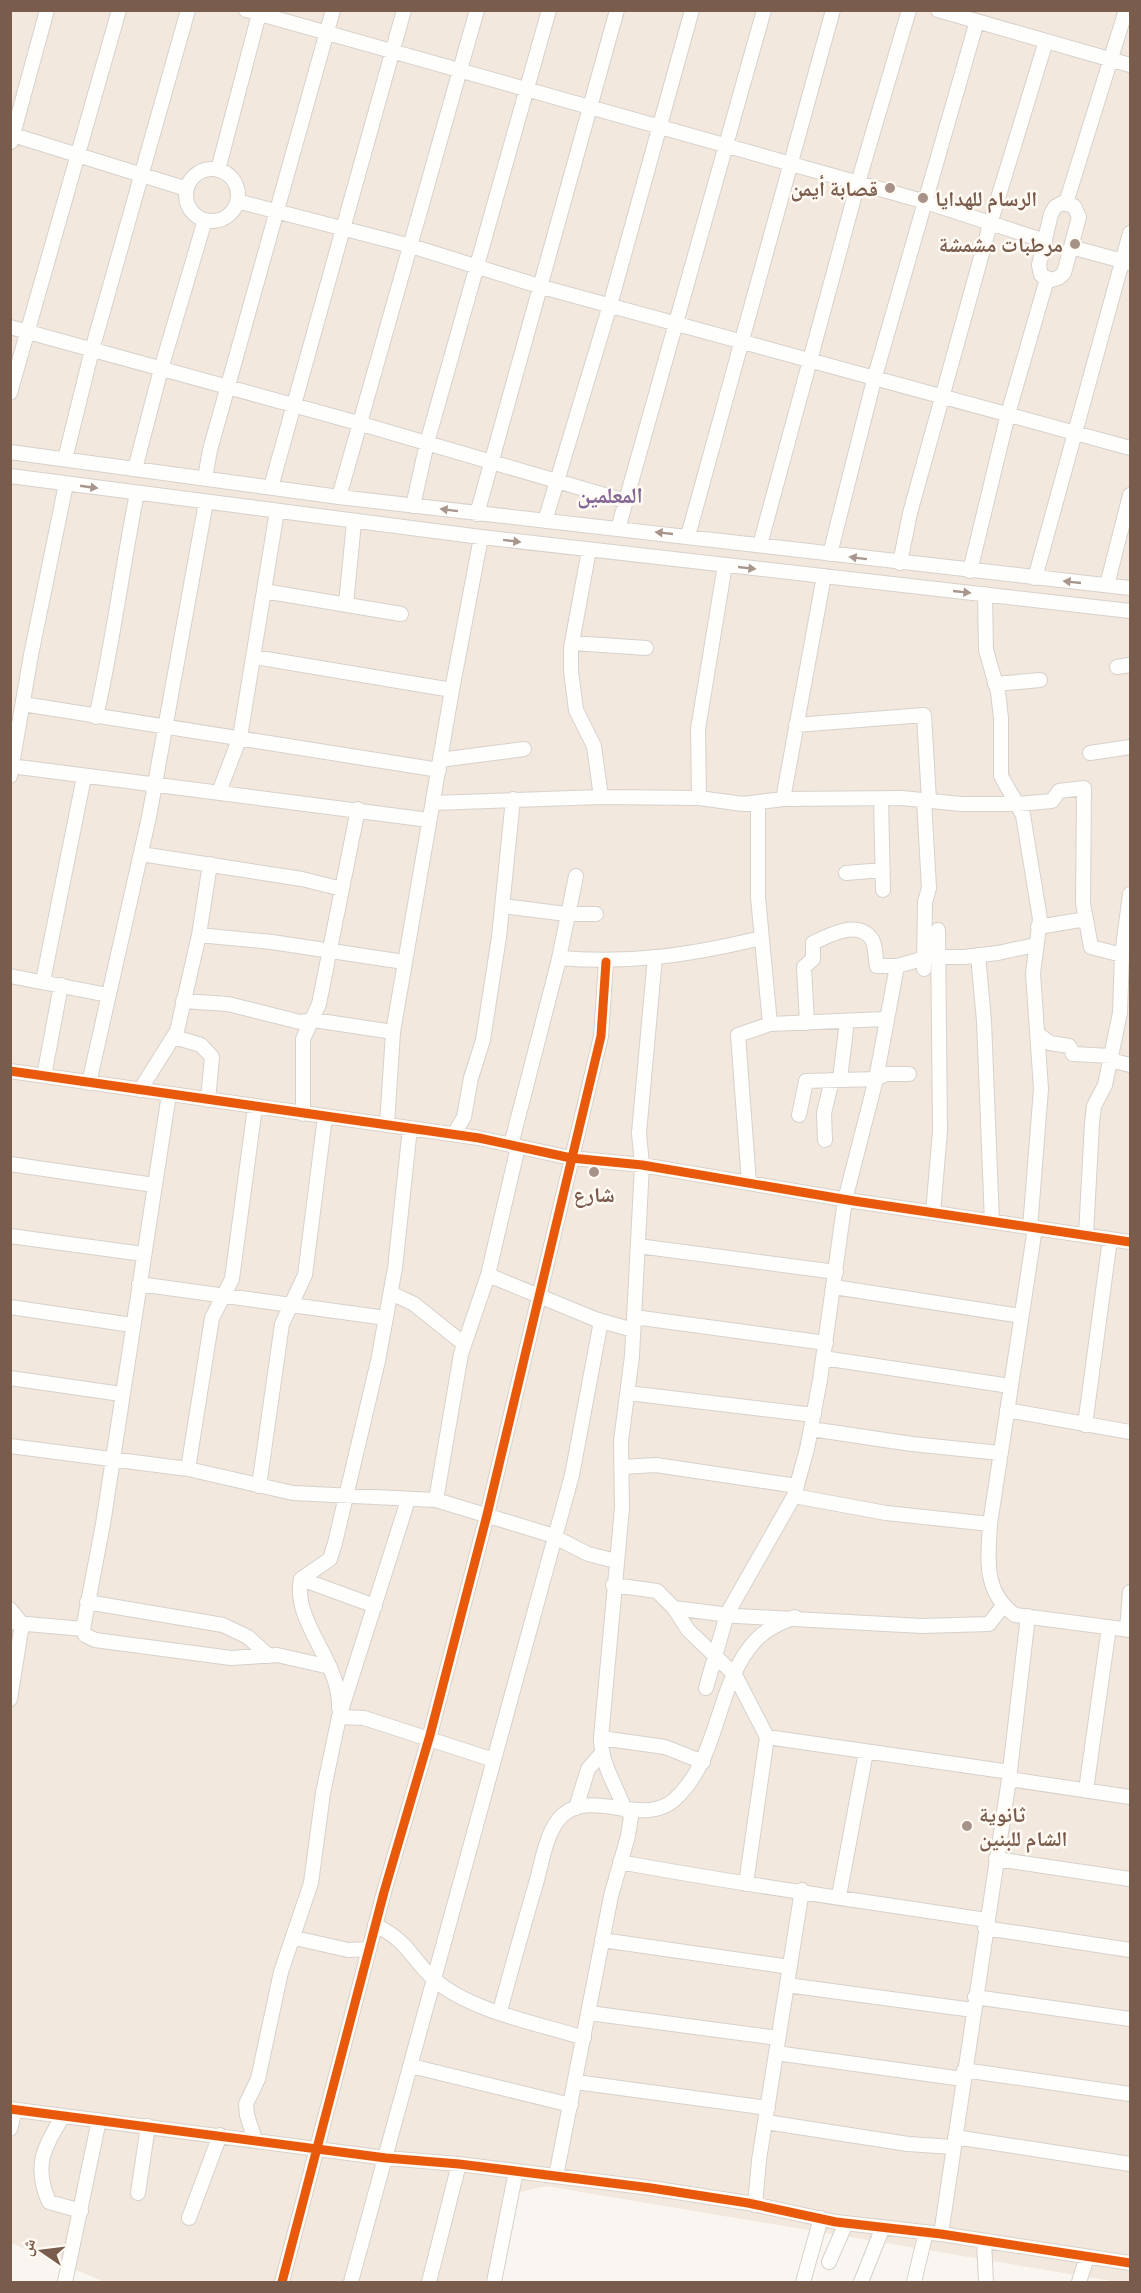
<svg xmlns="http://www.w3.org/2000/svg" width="1141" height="2293" font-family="'Public Sans','Noto Naskh Arabic',sans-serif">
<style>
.residential{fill:#f2e8de}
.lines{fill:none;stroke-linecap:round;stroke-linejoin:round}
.minor-casing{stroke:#d7d1cb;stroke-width:16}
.minor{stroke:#fefefd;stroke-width:14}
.cycleway-casing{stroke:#fffaf3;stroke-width:13}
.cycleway{stroke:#e8590c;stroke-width:9}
.oneway{fill:#a8958b}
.poi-dot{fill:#a69286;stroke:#fffaf3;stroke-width:2}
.labels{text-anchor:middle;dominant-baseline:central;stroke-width:5;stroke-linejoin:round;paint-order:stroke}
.poi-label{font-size:21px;font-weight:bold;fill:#7a5c4d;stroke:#fffaf3;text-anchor:end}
.neighbourhood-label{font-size:22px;font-weight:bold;fill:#846695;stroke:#fffaf3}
</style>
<rect width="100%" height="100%" fill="#f9f5f0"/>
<!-- residential -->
<path class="residential" d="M 10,11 L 1130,11 L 1130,2282 L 1117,2282 L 546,2186 L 502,2196 L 503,2282 L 105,2282 L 11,2243 Z"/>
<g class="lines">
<defs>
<path id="minor" d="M 246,10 L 926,202 L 1045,241
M 938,10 L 1130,65
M 10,134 L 187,189
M 11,142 L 47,10
M186 195a26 26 0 1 1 52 0a26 26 0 1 1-52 0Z
M 218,170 L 260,10
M 237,201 L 411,246 L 542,287 L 1130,448
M 1062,203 L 1074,206 L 1079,217 L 1064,273 L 1058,278 L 1051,280 L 1041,275 L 1039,265 L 1051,214 L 1055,207 Z
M 1066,203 L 1126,10
M 1071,247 L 1130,263
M 10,327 L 358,423 L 625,501
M 10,393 L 119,10
M 10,452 L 339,497 L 1130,588
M 65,459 L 92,350 L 188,10
M 135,469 L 161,369 L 205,220
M 10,476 L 481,537 L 1130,611
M 205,478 L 210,450 L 333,10
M 271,487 L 404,10
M 339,497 L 477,10
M 413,506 L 427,443 L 549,10
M 477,514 L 617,10
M 545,521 L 610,305 L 692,10
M 618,529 L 764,10
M 688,536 L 833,10
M 760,545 L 858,183 L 909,10
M 589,550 L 571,648 L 571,671 L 576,710 L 594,746 L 601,797
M 830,554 L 875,376 L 977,21
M 900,563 L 910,513 L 991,221 L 1046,41
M 970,571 L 1008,414 L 1047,279
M 1035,578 L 1130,233
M 1107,585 L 1130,495
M 264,591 L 401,614
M 985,594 L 986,650 L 998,692 L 1001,718 L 1001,776 L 1023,815 L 1040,919 L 1033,973 L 1041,1089 L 1030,1228
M 346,604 L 354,522
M 572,643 L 646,648
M 254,657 L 452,690
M 1117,667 L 1130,665
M 995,684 L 1040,680
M 23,704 L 439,770
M 96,717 C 113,643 122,568 137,493
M 796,725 L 924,715 L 929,800
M 1090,753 L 1130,747
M 440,760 L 524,749
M 11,766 L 429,820
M 10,776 L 31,655 L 66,484
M 219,792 L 240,737 L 277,511
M 699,798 L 698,729 L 725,565
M 881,798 L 883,890
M 783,799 L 824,576
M 758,802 L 758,897 L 770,1024 L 885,1019
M 433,803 L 601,797 L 699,798 L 743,804 L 783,799 L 902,798 L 961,804 L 1018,804 L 1052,801 L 1059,791 L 1084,788 L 1083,903 L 1091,947 L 1122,955
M 141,854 L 302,879 L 342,889
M 846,873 L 883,870
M 503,906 L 566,914 L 596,914
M 1038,927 L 1086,919
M 199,935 L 272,942 L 404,962
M 978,955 L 984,1021 L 992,1222
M 559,958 C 630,964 691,955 761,938
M 924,969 L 925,902 L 929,888 L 924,800
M 10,976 L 108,995
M 43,981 L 84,777
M 183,1001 L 228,1004 L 300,1022 L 314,1020 L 393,1032
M 807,1023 L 804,967 L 813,959 L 813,943 C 829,935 857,920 871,938 C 876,944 875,958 877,966 L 897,966 L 929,957 L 964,957 L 998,953 L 1035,945
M 1039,1035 L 1050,1043 L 1069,1046 L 1073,1054 L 1111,1056
M 174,1037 L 201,1045 L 212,1057 L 208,1100
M 1110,1060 L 1130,1065
M 10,1071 L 479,1138 L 571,1158 L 642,1165 L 854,1201 L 1130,1242
M 44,1076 L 61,985
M 840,1079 L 847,1021
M 89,1083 L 149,817 L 206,502
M 140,1090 L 177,1031 L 199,935 L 210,864
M 169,1094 L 103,1524 L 83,1629 L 85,1635 L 95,1640 L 231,1658 L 277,1655 L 330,1667
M 303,1114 L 303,1039 L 319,1004 L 358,809
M 799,1115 L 806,1081 L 876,1079 L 886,1074 L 909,1074
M 387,1125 L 393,1032 L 452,690 L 481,537
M 454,1134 L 464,1117 L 471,1078 L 483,1040 L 499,937 L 513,799
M 825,1140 L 824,1113 L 832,1080
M 511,1145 L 558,963 L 576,876
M 10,1164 L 154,1185
M 749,1183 L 738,1035 L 770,1024
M 933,1213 L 940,1131 L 938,930
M 1035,1228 L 990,1524 C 988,1559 983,1592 1015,1615 L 1130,1630
M 1086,1235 L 1092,1123 L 1094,1106 L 1105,1085 L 1120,1013 L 1122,955 L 1130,894
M 10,1236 L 143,1254
M 638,1246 L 836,1272
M 488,1275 L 595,1319 L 633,1330
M 139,1284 L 386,1318
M 834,1287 L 1021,1316
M 391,1293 L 414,1304 L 464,1344
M 10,1307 L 132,1325
M 634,1317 L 826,1343
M 823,1358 L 1010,1386
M 10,1378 L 121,1394
M 628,1393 L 814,1415
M 1007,1410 L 1130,1432
M 1085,1425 L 1110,1239
M 811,1429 L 912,1444 L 1000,1453
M 10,1446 L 188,1469 L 293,1493 L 436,1500 L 551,1535 L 588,1554 L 616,1561
M 622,1467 L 656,1465 L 797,1486
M 188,1469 L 212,1318 L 232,1279 L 255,1107
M 259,1486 L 282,1324 L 305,1275 L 325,1117
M 794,1496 L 886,1513 L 990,1524
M 436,1500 L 461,1354 L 488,1275 L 518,1147
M 301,1579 L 375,1606
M 613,1585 L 657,1591 L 674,1608 L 688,1630 L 735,1675 L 767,1737
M 87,1602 L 223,1625 L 248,1637 L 269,1656
M 674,1608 L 737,1616 L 922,1626 L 989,1624 L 1003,1606
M 10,1609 L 22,1624 L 10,1699
M 16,1623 L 83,1629
M 1127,1629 L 1130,1592
M 706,1688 L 727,1614 L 794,1496 L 807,1449 L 820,1380 L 845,1200 L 876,1079 L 897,966
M 339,1708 C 341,1661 292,1623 301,1579 L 330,1559 L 335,1543 L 378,1361 L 395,1268 L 410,1128
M 339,1717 L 364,1718 L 494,1760
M 601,1738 L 665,1747 L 703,1762
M 1009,1779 L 1130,1797
M 1086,1790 L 1109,1627
M 576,1808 L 588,1769 L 601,1754
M 625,1810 C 616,1785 601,1765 601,1738 L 622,1508 L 621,1441 L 632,1356 L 642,1165 L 639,1133 L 655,957
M 996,1859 L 1130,1879
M 620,1862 C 742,1885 864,1901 986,1920
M 746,1884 L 767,1737 L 1010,1772
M 839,1896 L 866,1752
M 375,1925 C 410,1942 410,1958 435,1980 C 470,2011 540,2024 584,2038
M 985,1928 L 1130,1950
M 295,1938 L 348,1950 L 369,1949
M 602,1940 L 790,1967
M 787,1985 L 973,2010
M 975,1997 L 1130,2019
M 500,2011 C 512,1967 524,1924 537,1880 C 542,1861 546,1836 558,1820 C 587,1784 640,1829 674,1800 C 721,1758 715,1683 756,1640 C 767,1628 781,1623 795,1617
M 589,2013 L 778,2038
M 776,2053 L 963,2079
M 411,2066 L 571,2105
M 964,2070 L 1130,2094
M 576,2082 L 768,2108
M 10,2109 L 386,2158 L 459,2164 L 651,2188 L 748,2203 L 836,2222 L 941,2234 L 1130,2263
M 63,2116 C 44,2148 33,2165 49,2202 L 81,2211
M 766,2122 L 908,2144 L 953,2147
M 10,2129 L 15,2110
M 955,2137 L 1130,2164
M 255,2140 L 247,2115 L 246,2104 L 258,2079 L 281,1972 L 311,1883 L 323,1793 L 339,1717 L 408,1500
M 556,2176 L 611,1896 L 628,1836 L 632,1810
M 138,2193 L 148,2126
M 755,2205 L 759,2160 L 802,1890
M 189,2218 L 220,2135
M 941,2234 L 1009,1779 L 1028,1616
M 984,2241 L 986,2282
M 829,2262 L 846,2223
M 65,2282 L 99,2120
M 282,2282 L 384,1892 L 430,1735 L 487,1515 L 601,1036 L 606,962
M 351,2282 L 572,1475 L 601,1321
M 429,2282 L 459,2164
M 494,2282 L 516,2171
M 803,2282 L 821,2218
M 861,2282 L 883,2227
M 914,2282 L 926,2232
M 1079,2282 L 1087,2257"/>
</defs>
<!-- minor casing -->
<use href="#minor" class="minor-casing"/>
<!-- minor -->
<use href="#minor" class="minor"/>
<defs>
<path id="cycleway" d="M 10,1071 L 479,1138 L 571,1158 L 642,1165 L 854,1201 L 1130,1242
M 10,2109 L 386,2158 L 459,2164 L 651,2188 L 748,2203 L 836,2222 L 941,2234 L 1130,2263
M 282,2282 L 384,1892 L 430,1735 L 487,1515 L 601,1036 L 606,962"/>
</defs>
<!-- cycleway casing -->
<use href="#cycleway" class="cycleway-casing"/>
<!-- cycleway -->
<use href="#cycleway" class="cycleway"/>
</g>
<!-- one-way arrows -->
<defs><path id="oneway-solid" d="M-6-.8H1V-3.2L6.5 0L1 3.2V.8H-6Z" transform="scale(1.5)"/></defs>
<g class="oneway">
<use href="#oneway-solid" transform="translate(89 487) rotate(8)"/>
<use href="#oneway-solid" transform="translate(449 510) rotate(-173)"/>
<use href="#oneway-solid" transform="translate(664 533) rotate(-174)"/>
<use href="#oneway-solid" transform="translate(512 541) rotate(7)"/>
<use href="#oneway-solid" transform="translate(858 558) rotate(-173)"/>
<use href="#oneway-solid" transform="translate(747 568) rotate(6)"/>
<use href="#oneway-solid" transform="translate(1072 582) rotate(-174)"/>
<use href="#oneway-solid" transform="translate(962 592) rotate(6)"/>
</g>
<!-- markers -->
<g class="poi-dot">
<circle cx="890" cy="188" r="6"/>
<circle cx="923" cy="198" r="6"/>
<circle cx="1075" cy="244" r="6"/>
<circle cx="594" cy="1172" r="6"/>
<circle cx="967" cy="1826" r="6"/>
</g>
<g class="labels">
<!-- poi labels -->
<g class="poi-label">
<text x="878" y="188">قصابة أيمن</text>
<text x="935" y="198" text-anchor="start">الرسام للهدايا</text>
<text x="1063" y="244">مرطبات مشمشة</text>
<text x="594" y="1194" text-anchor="middle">شارع</text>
<text x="979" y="1814" text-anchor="start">ثانوية<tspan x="979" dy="24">الشام للبنين</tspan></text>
</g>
<!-- neighbourhood labels -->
<g class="neighbourhood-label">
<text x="610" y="495">المعلمين</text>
</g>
</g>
<!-- border -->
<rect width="1141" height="2293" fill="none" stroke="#7a5c4d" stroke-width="24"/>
<!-- north arrow -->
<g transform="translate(42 2251) rotate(284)" stroke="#fffaf3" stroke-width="4.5" paint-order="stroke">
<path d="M0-4.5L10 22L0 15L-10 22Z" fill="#7a5c4d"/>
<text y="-9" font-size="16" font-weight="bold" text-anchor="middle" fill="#7a5c4d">ش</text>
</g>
</svg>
